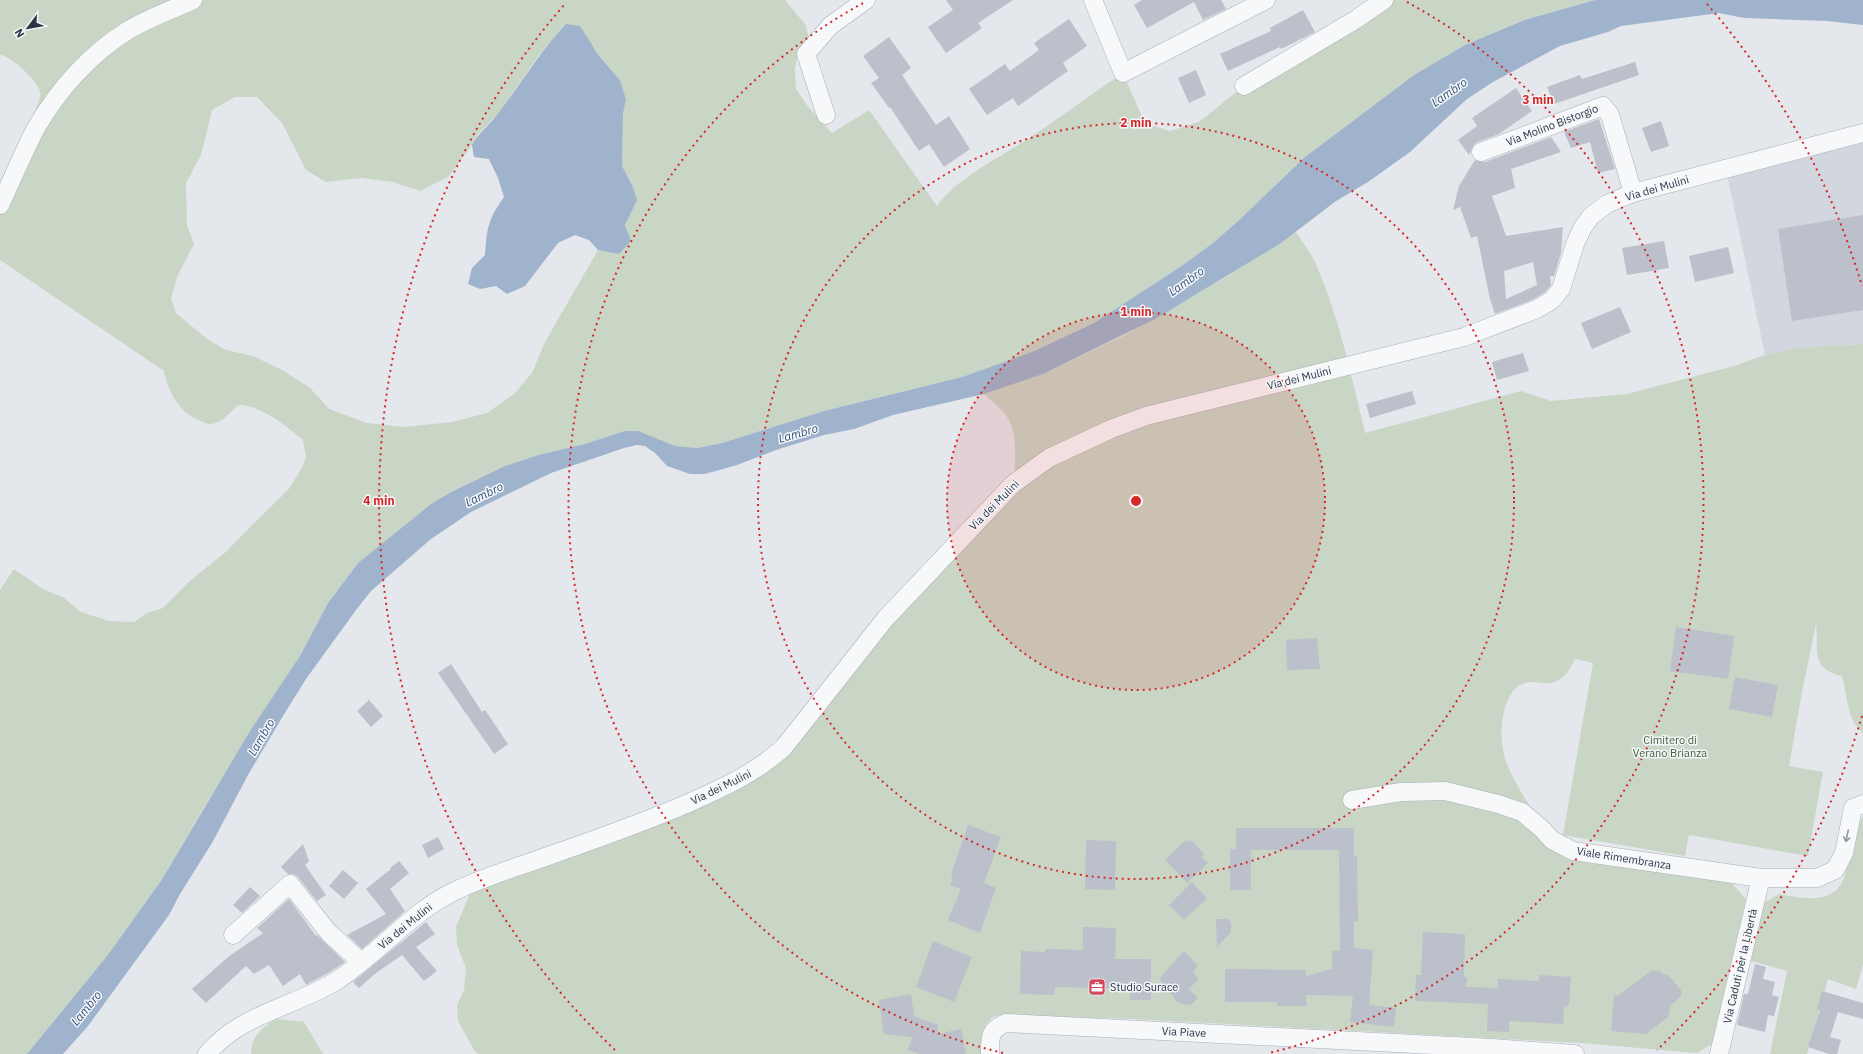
<svg xmlns="http://www.w3.org/2000/svg" width="1863" height="1054" font-family="'IBM Plex Sans',sans-serif">
<style>
.built{fill:#d2d6de}
.green{fill:#c9d6c5;fill-rule:evenodd}
.water{fill:#9fb4cc}
.building{fill:#bbc0ca;fill-rule:evenodd}
.lines{fill:none;stroke-linecap:round;stroke-linejoin:round}
.minor-casing{stroke:#a9aeb7;stroke-width:19}
.minor{stroke:#f7f8fa;stroke-width:18}
.oneway{stroke:#9196a0}
.ring{fill:none;stroke:#d62828;stroke-width:2;stroke-dasharray:2 4}
.labels{text-anchor:middle;dominant-baseline:central;stroke-width:3;stroke-linejoin:round;paint-order:stroke}
.street-label{font-size:11px;fill:#2b3445;stroke:#f4f6f9}
.park-label{font-size:11px;fill:#3f6138;stroke:#f4f6f9}
.poi-label{font-size:11px;fill:#2b3445;stroke:#f4f6f9;text-anchor:start}
.water-label{font-size:12px;font-style:italic;fill:#34527a;stroke:#f4f6f9}
.centre{fill:#d62828;stroke:#f4f6f9;stroke-width:2}
.ring-label{font-size:12px;text-anchor:middle;font-weight:bold;fill:#d62828;stroke:#f4f6f9;stroke-width:3;stroke-linejoin:round;paint-order:stroke}
</style>
<rect width="100%" height="100%" fill="#e4e7ec"/>
<!-- built -->
<path class="built" d="M 1863,133 L 1863,344 L 1802,347 L 1765,355 L 1726,169 Z"/>
<!-- green -->
<path class="green" d="M 0,0 L 785,0 L 805,24 L 809,37 L 798,52 L 795,69 L 796,89 L 809,108 L 832,133 L 869,110 L 937,206 C 955,180 998,158 1025,141 C 1058,119 1090,95 1123,73 L 1142,117 L 1151,125 L 1170,131 L 1199,122 L 1244,86 L 1384,0 L 1595,0 L 1523,20 L 1465,45 L 1414,75 L 1305,157 L 1237,222 L 1213,243 L 1180,267 L 1094,323 L 1032,352 L 962,377 L 824,411 L 722,443 L 697,448 L 675,446 L 662,442 L 585,444 L 538,455 L 505,466 L 451,492 L 431,504 L 358,563 L 328,603 L 300,656 L 206,804 L 161,881 L 107,956 L 27,1054 L 0,1054 L 0,590 L 14,569 L 43,589 L 64,598 L 81,612 L 109,621 L 134,622 L 147,613 L 163,608 L 191,580 L 227,551 L 251,526 L 288,490 L 302,468 L 306,457 L 303,440 C 286,426 260,404 238,405 C 230,413 222,423 210,424 C 207,424 203,422 201,421 C 180,414 168,392 164,371 L 0,260 L 0,185 L 39,102 C 39,99 41,95 40,92 C 39,82 10,55 0,55 ZM 566,24 L 593,46 L 599,56 L 620,80 L 626,99 L 623,114 L 622,166 L 632,185 L 627,220 L 619,254 L 598,250 L 545,342 L 532,373 L 514,394 L 487,413 L 452,422 L 404,427 L 367,423 L 329,409 L 310,388 L 284,371 L 253,356 L 226,350 L 207,339 L 176,313 L 171,299 L 177,277 L 194,244 L 187,225 L 186,183 L 201,155 L 212,110 L 235,97 L 257,97 L 282,123 L 306,170 L 326,182 L 361,178 L 393,182 L 420,191 L 448,177 L 472,145 L 478,134 L 499,113 L 539,55 Z
M 1296,232 C 1304,244 1313,256 1318,269 C 1340,321 1352,378 1365,433 L 1521,391 L 1551,401 L 1627,394 L 1734,366 L 1765,355 L 1802,347 L 1863,344 L 1863,733 C 1846,719 1848,696 1842,676 C 1809,668 1819,648 1816,624 L 1802,692 L 1789,766 L 1823,772 L 1808,856 L 1689,835 L 1685,856 L 1563,835 L 1593,663 L 1575,659 C 1570,670 1563,681 1550,683 C 1538,684 1532,679 1520,685 C 1499,697 1498,745 1507,764 C 1513,780 1523,795 1532,810 L 1483,795 L 1413,799 L 1445,799 L 1509,814 L 1529,826 L 1562,855 L 1589,863 L 1727,878 L 1746,899 L 1712,1044 L 1697,1053 L 1581,1043 L 1133,1019 L 1000,1015 L 992,1017 L 985,1026 L 985,1054 L 479,1054 L 474,1050 L 458,1021 L 457,1005 L 464,990 L 466,968 L 457,945 L 456,927 L 474,884 L 765,764 L 1013,484 C 1015,466 1017,445 1012,427 C 1008,413 994,403 984,394 L 1043,374 L 1123,336 L 1221,280 Z
M 1863,817 L 1863,965 L 1856,989 L 1828,979 L 1807,1054 L 1770,1054 L 1787,971 L 1748,960 L 1762,904 L 1779,894 C 1803,898 1833,906 1844,878 C 1847,868 1848,857 1850,847 C 1852,835 1854,826 1863,817 Z
M 276,1019 L 304,1022 L 323,1054 L 251,1054 C 251,1036 262,1028 276,1019 Z"/>
<!-- water -->
<path class="water" d="M 1595,0 L 1863,0 L 1863,25 L 1827,21 L 1744,18 L 1719,13 L 1621,26 L 1608,32 L 1560,46 L 1493,82 L 1467,99 L 1410,152 L 1368,182 L 1336,201 L 1281,243 L 1157,318 L 1043,374 L 984,394 L 893,415 L 854,429 L 824,435 L 776,450 L 737,465 L 705,474 L 690,474 L 667,466 L 655,453 L 645,446 L 637,445 L 624,448 L 551,473 L 471,512 L 431,539 L 371,591 L 356,610 L 306,679 L 286,711 L 248,775 L 212,843 L 180,894 L 169,915 L 88,1026 L 63,1054 L 27,1054 L 107,956 L 161,881 L 250,731 L 300,656 L 328,603 L 358,563 L 431,504 L 451,492 L 505,466 L 538,455 L 585,444 L 625,431 L 638,431 L 675,446 L 697,448 L 722,443 L 824,411 L 962,377 L 1032,352 L 1094,323 L 1180,267 L 1213,243 L 1237,222 L 1305,157 L 1414,75 L 1465,45 L 1524,20 Z
M 566,24 L 580,26 L 599,56 L 620,80 L 626,99 L 623,114 L 622,166 L 632,185 L 637,200 L 625,225 L 631,241 L 619,254 L 598,250 L 589,240 L 575,235 L 558,243 L 525,286 L 507,294 L 496,286 L 480,289 L 468,284 L 472,268 L 485,255 C 487,227 488,220 504,197 L 498,178 L 489,159 L 474,157 L 472,145 C 479,132 491,124 499,112 C 522,83 540,51 566,24 Z"/>
<!-- building -->
<path class="building" d="M 946,0 L 1013,0 L 978,23 L 982,28 L 946,53 L 928,27 L 953,10 Z
M 1142,0 L 1221,0 L 1226,9 L 1203,20 L 1194,2 L 1147,28 L 1134,5 Z
M 1303,10 L 1315,32 L 1281,49 L 1280,47 L 1228,71 L 1220,54 L 1271,31 L 1270,28 Z
M 1069,19 L 1087,46 L 1063,63 L 1068,71 L 1018,106 L 1013,98 L 987,115 L 969,89 L 1005,64 L 1010,71 L 1039,50 L 1034,43 Z
M 889,37 L 911,68 L 902,75 L 936,125 L 949,116 L 970,149 L 944,167 L 929,144 L 919,151 L 890,107 L 889,108 L 871,83 L 879,78 L 863,56 Z
M 1635,62 L 1639,75 L 1554,104 L 1547,87 L 1580,75 L 1582,79 Z
M 1196,70 L 1206,95 L 1189,103 L 1178,78 Z
M 1516,88 L 1532,111 L 1499,134 L 1477,142 L 1473,146 L 1469,155 L 1458,140 L 1477,126 L 1472,118 Z
M 1599,119 L 1615,169 L 1598,173 L 1590,142 L 1571,148 L 1564,132 Z
M 1661,121 L 1669,146 L 1651,152 L 1642,128 Z
M 1551,137 L 1561,152 L 1511,169 L 1515,188 L 1492,196 L 1506,236 L 1563,227 L 1561,253 L 1554,276 L 1550,276 L 1551,285 L 1545,292 L 1532,300 L 1495,314 L 1490,299 L 1477,236 L 1471,238 L 1460,207 L 1453,210 L 1459,186 L 1475,160 L 1485,162 ZM 1533,262 L 1537,285 L 1506,299 L 1504,271 Z
M 1863,215 L 1863,310 L 1792,321 L 1778,229 Z
M 1664,241 L 1669,268 L 1627,275 L 1622,248 Z
M 1728,247 L 1734,273 L 1695,282 L 1689,256 Z
M 1620,307 L 1631,332 L 1592,349 L 1581,323 Z
M 1523,353 L 1529,371 L 1497,380 L 1492,362 Z
M 1412,391 L 1416,404 L 1370,418 L 1366,404 Z
M 1676,627 L 1734,636 L 1728,679 L 1670,671 Z
M 1317,638 L 1320,669 L 1287,670 L 1286,640 Z
M 451,664 L 482,712 L 485,710 L 508,744 L 494,754 L 438,673 Z
M 1735,677 L 1778,685 L 1772,717 L 1729,709 Z
M 369,700 L 383,716 L 371,727 L 357,711 Z
M 968,825 L 1001,837 L 984,883 L 996,888 L 980,933 L 948,920 L 961,889 L 950,885 L 953,877 L 951,874 Z
M 1236,828 L 1354,828 L 1354,856 L 1357,856 L 1358,921 L 1354,921 L 1354,948 L 1373,950 L 1369,1005 L 1396,1008 L 1394,1027 L 1350,1022 L 1353,996 L 1306,995 L 1307,1006 L 1277,1006 L 1277,1002 L 1225,1002 L 1225,969 L 1306,970 L 1306,976 L 1332,969 L 1332,951 L 1340,951 L 1339,850 L 1251,850 L 1251,890 L 1230,890 L 1230,849 L 1236,849 Z
M 438,837 L 444,849 L 428,858 L 422,845 Z
M 1086,840 L 1116,841 L 1115,890 L 1085,889 Z
M 1186,840 L 1188,842 L 1191,840 L 1204,854 L 1201,857 L 1208,863 L 1187,883 L 1165,860 Z
M 303,844 L 309,861 L 305,865 L 326,895 L 317,901 L 298,877 L 293,874 L 288,874 L 281,867 Z
M 399,861 L 409,873 L 390,889 L 405,911 L 362,949 L 347,935 L 386,914 L 366,889 L 391,869 L 390,868 Z
M 343,870 L 358,883 L 344,899 L 329,886 Z
M 1192,882 L 1207,898 L 1184,920 L 1169,905 Z
M 250,887 L 260,896 L 242,913 L 233,905 Z
M 289,899 L 316,936 L 317,935 L 345,962 L 330,972 L 306,985 L 300,974 L 283,986 L 269,965 L 254,974 L 246,966 L 206,1003 L 192,989 L 228,957 L 263,933 L 257,928 Z
M 1216,919 L 1227,919 L 1231,922 L 1231,932 L 1217,947 Z
M 426,922 L 435,934 L 416,947 L 437,971 L 424,981 L 402,955 L 376,973 L 359,988 L 353,982 Z
M 1083,927 L 1116,928 L 1115,959 L 1151,959 L 1151,1000 L 1130,1000 L 1130,989 L 1055,987 L 1054,995 L 1020,994 L 1021,951 L 1045,952 L 1045,949 L 1083,950 Z
M 1423,932 L 1465,934 L 1464,977 L 1467,977 L 1466,987 L 1498,988 L 1498,979 L 1539,981 L 1539,975 L 1571,977 L 1569,1005 L 1564,1007 L 1563,1024 L 1509,1021 L 1509,1032 L 1487,1031 L 1488,1004 L 1415,1001 L 1416,975 L 1421,975 Z
M 933,941 L 972,957 L 954,1002 L 916,987 Z
M 1184,951 L 1198,966 L 1193,971 L 1198,980 L 1189,989 L 1198,998 L 1192,1004 L 1185,1005 L 1177,1002 L 1159,979 Z
M 1755,964 L 1766,967 L 1763,979 L 1775,982 L 1772,995 L 1779,997 L 1774,1016 L 1768,1015 L 1765,1032 L 1737,1025 L 1744,994 L 1748,994 Z
M 1652,970 L 1660,971 L 1664,975 L 1668,975 L 1681,990 L 1681,996 L 1670,1006 L 1668,1017 L 1646,1034 L 1611,1031 L 1614,995 L 1619,995 Z
M 1822,991 L 1863,1003 L 1863,1019 L 1838,1012 L 1830,1037 L 1841,1040 L 1837,1054 L 1829,1054 L 1808,1047 L 1820,1010 L 1817,1009 Z
M 911,994 L 914,1016 L 938,1025 L 938,1034 L 961,1029 L 966,1054 L 919,1054 L 908,1050 L 912,1037 L 884,1034 L 879,1000 Z"/>
<g class="lines">
<defs>
<path id="minor" d="M 1093,0 L 1123,73 L 1266,0
M 1244,86 L 1355,20 L 1384,0
M 826,115 L 806,54 L 830,26 L 866,0
M 1481,152 L 1603,106 L 1610,115 L 1633,193
M 0,205 C 12,180 23,153 36,128 C 58,90 90,54 127,31 C 148,18 172,10 193,0
M 1352,800 L 1401,792 L 1445,791 L 1498,804 L 1522,812 L 1542,829 L 1552,840 L 1573,851 L 1761,878 L 1817,878 L 1835,870 L 1844,853 L 1853,808 L 1863,804
M 233,935 L 290,884 L 329,933 L 361,962
M 207,1054 C 240,1014 294,1007 336,981 C 379,954 411,911 457,890 C 486,876 518,867 548,856 C 594,840 639,824 684,805 C 722,788 753,775 784,747 L 886,618 L 1013,484 L 1049,458 L 1111,429 L 1146,416 L 1464,337 L 1537,309 L 1552,300 L 1561,289 L 1575,244 L 1583,227 L 1591,216 L 1607,204 L 1633,193 L 1863,133
M 990,1054 C 990,1037 989,1030 1006,1023 L 1492,1048 L 1575,1054
M 1719,1054 L 1761,878"/>
</defs>
<!-- minor casing -->
<use href="#minor" class="minor-casing"/>
<!-- minor -->
<use href="#minor" class="minor"/>
</g>
<!-- one-way arrows -->
<defs><path id="oneway-shaft" d="M-6 0H5M1.5-3L5.5 0L1.5 3" fill="none" stroke-width="1.6" stroke-linecap="round" stroke-linejoin="round"/></defs>
<use class="oneway" href="#oneway-shaft" transform="translate(1847 836) rotate(102)"/>
<!-- distance rings -->
<circle cx="1136" cy="501" r="189" fill="#d62828" fill-opacity=".12"/>
<g class="ring">
<circle cx="1136" cy="501" r="189"/>
<circle cx="1136" cy="501" r="378"/>
<path d="M1003 1053A568 568 0 0 1 865 2M1407 2A568 568 0 0 1 1269 1053"/>
<path d="M1862 716A757 757 0 0 1 1657 1050M615 1050A757 757 0 0 1 565 4M1707 4A757 757 0 0 1 1862 286"/>
</g>
<!-- icons -->
<defs>
<symbol id="office-square" viewBox="-11 -11 22 22"><rect x="-9" y="-9" width="18" height="18" rx="4" fill="#d1495b" stroke="#f4f6f9"/><path d="M-6-3h4V-5.5h4V-3h4V5H-6ZM-1-4.5V-3h2v-1.5ZM-6 0V1H6V0Z" fill="#fff"/></symbol>
</defs>
<g fill-rule="evenodd">
<use href="#office-square" x="1087" y="977" width="20" height="20"/>
</g>
<g class="labels">
<!-- street labels -->
<g class="street-label">
<text transform="translate(1552 125) rotate(-21)">Via Molino Bistorgio</text>
<text transform="translate(1657 188) rotate(-16)">Via dei Mulini</text>
<text transform="translate(1299 378) rotate(-14)">Via dei Mulini</text>
<text transform="translate(994 505) rotate(-45)">Via dei Mulini</text>
<text transform="translate(721 787) rotate(-26)">Via dei Mulini</text>
<text transform="translate(1624 858) rotate(9)">Viale Rimembranza</text>
<text transform="translate(405 926) rotate(-39)">Via dei Mulini</text>
<text transform="translate(1740 966) rotate(-77)">Via Caduti per la Libertà</text>
<text transform="translate(1184 1032) rotate(3)">Via Piave</text>
</g>
<!-- park labels -->
<g class="park-label">
<text x="1670" y="740">Cimitero di<tspan x="1670" dy="13">Verano Brianza</tspan></text>
</g>
<!-- poi labels -->
<g class="poi-label">
<text x="1110" y="987">Studio Surace</text>
</g>
<!-- water labels -->
<g class="water-label">
<text transform="translate(1449 92) rotate(-35)">Lambro</text>
<text transform="translate(1186 281) rotate(-36)">Lambro</text>
<text transform="translate(798 433) rotate(-16)">Lambro</text>
<text transform="translate(484 494) rotate(-26)">Lambro</text>
<text transform="translate(261 737) rotate(-60)">Lambro</text>
<text transform="translate(86 1008) rotate(-51)">Lambro</text>
</g>
</g>
<circle cx="1136" cy="501" r="6" class="centre"/>
<g class="ring-label">
<text x="1538" y="104">3 min</text>
<text x="1136" y="127">2 min</text>
<text x="1136" y="316">1 min</text>
<text x="379" y="505">4 min</text>
</g>
<!-- north arrow -->
<g transform="translate(28 28) rotate(238)" stroke="#f4f6f9" stroke-width="3" paint-order="stroke">
<path d="M0-3L7 15L0 10L-7 15Z" fill="#2b3445"/>
<text y="-6" font-size="11" font-weight="bold" text-anchor="middle" fill="#2b3445">N</text>
</g>
</svg>
